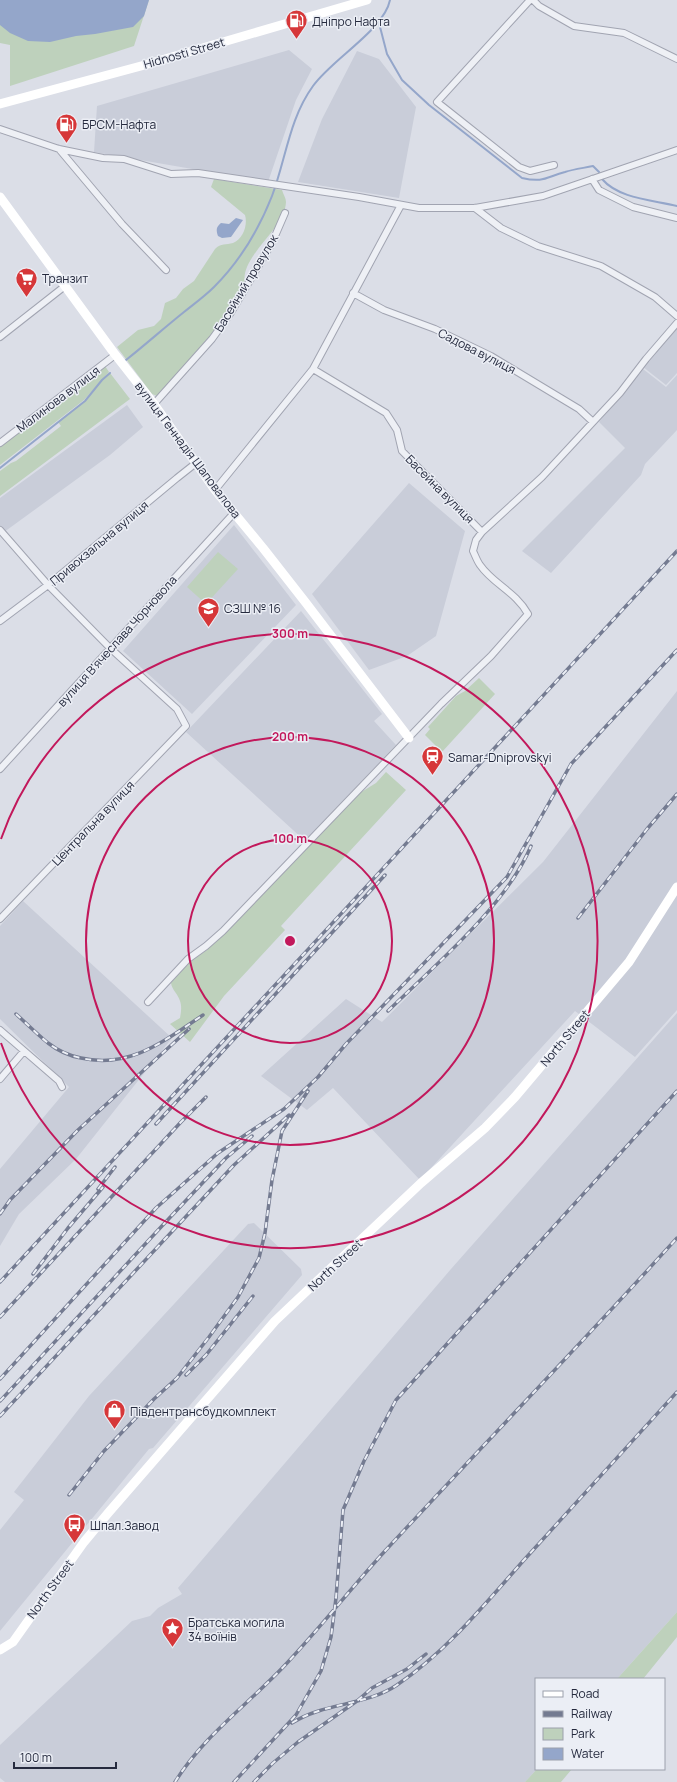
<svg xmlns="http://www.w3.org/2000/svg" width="677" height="1782" font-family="Manrope,sans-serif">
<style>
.built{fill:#c9cdd9}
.green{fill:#bed1bc}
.water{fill:#94a6ca}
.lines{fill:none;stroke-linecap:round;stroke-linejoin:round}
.stream{stroke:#94a6ca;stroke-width:2}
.street-casing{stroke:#a1a4b1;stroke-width:8}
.street{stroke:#eef0f5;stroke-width:6}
.secondary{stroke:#fff;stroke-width:9}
.rail-casing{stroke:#747b91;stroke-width:3.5}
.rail{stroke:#ebeef5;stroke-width:2;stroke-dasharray:6;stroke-linecap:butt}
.ring{fill:none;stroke:#c2185b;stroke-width:2}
.labels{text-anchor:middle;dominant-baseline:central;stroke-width:3;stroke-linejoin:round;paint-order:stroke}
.poi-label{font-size:12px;fill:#252a3e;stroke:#ebeef5;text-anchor:start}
.street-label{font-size:12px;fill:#252a3e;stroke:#ebeef5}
.centre{fill:#c2185b;stroke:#ebeef5;stroke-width:2}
.ring-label{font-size:12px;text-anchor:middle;font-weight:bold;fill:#c2185b;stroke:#ebeef5;stroke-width:3;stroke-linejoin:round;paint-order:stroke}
</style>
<rect width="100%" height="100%" fill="#dbdee7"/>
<!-- built -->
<path class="built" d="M 289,50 L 312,69 L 296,100 L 268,182 L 94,152 L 97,106 Z
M 357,51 L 379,59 L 416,107 L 399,198 L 298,182 L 322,119 Z
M 677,329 L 677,373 L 666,385 L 643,367 Z
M 643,369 L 666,387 L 677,375 L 677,430 L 645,464 L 641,475 L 551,573 L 522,551 L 625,448 L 599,422 Z
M 127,405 L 143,427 L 110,455 L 0,535 L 0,498 Z
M 409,483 L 465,531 L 436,636 L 407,656 L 369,670 L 312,594 Z
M 234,525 L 296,605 L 192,714 L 123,651 Z
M 301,611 L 382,714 L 374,721 L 396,745 L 305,841 L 186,732 Z
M 677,691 L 677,1010 L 635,1057 L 575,1011 L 420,1180 L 333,1088 L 307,1110 L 261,1076 L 346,999 L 382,1022 L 543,862 Z
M 23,901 L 172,1038 L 76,1159 L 19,1214 L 0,1246 L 0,1169 L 69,1087 L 0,1019 L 0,926 Z
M 677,1013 L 677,1612 L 617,1679 L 536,1679 L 537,1769 L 525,1782 L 5,1782 L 0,1778 L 0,1745 L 132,1621 L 150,1616 L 158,1608 L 182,1594 L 178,1588 L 451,1269 Z
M 254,1223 L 301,1269 L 302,1275 L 153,1448 L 149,1449 L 0,1631 L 0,1530 L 24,1500 L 14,1492 L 89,1396 L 248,1224 Z"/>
<!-- green -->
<path class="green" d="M 0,0 L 149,0 L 134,46 L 10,86 L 10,45 L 0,43 Z
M 214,179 L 282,190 C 283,194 286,198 286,202 C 285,230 239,256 245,284 L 241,291 L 234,297 L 222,321 L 206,343 L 161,395 L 157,396 L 152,394 L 117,347 L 138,330 L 154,326 L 161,319 L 165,303 L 176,298 L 183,289 L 194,281 L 215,249 C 221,243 226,245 233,243 C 243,239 248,225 245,215 L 211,187 Z
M 105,366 L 109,372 L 84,400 L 0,465 L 0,446 Z
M 110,373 L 130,399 L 0,496 L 0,471 L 11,463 L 16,461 L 61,426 L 58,422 L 85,401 L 102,380 Z
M 218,552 L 238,569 L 206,604 L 187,587 Z
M 479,678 L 495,694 L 442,752 L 425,735 L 430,729 L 428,727 L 456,696 L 465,691 Z
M 386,772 L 406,790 L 281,926 L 285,930 L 224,996 L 190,1042 L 170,1024 L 180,1018 C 181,1013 182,1006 180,1001 C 178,994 172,990 171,983 C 181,969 193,959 207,950 L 358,794 L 376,783 Z
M 677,1612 L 677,1637 L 643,1679 L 617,1679 Z
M 537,1769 L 572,1769 L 561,1782 L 525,1782 Z"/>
<!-- water -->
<path class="water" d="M 0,0 L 149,0 L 144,16 L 133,27 L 95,34 L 76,36 L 50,42 L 28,41 L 10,33 L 0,25 Z
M 236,218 L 243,220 L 231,237 L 222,238 L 218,236 C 216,230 216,227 221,223 L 229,224 Z"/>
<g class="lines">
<!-- stream -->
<path class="stream" d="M 379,23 L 387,54 L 402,80 L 429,105 L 522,178 C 544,183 546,177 565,172 C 574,169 584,168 593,166 L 599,172
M 602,179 C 619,199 654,200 677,206
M 126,360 C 145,345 164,328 184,312 C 194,304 205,296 214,287 C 239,262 259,229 272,196 C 286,159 289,119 313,86 C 332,59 384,30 390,0
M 0,468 L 85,401 L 102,380 L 110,373"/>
<defs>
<path id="street" d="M 530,0 L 437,102 L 519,167 L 530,171 L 554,165
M 533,0 L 539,6 L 574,26 L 624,33 L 677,59
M 0,129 L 59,149 L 103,158 L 124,159 L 171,174 L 198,173 L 359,197 L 419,208 L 475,208 L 543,196 L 677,150
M 59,149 L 122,224 L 166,270
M 592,179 L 599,190 L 633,207 L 677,218
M 475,208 L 501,228 L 538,246 L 601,266 L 655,297 L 677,316
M 353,293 L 384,310 L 435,329 L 491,356 L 579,409 L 593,422
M 0,337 L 65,286
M 313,369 L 386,413 L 397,430 L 402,451 L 482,532
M 154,404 L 212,339 L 230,314 L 272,243 L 285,213
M 0,443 L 115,355
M 215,490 L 313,369 L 401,205
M 0,530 L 48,585 L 110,648 L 177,709 L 186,726 L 0,919
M 0,621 L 48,585 L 177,478 L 196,463
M 0,769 L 234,513
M 148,1002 L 188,959 L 206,946 L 223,931 L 441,704 L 491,656 L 528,614 C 516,592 493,584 480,565 C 477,561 475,555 473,551 L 476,540 L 482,532 L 542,477 L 593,422 L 620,393 L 646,359 L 677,323
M 0,1030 L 59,1081 L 62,1087
M 0,1079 L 24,1051"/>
</defs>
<!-- street casing -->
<use href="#street" class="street-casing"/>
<!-- street -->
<use href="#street" class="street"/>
<!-- secondary -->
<path class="secondary" d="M 0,104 L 141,66 L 367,0
M 0,197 L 114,353 L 154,404 L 215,490 L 263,548 L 306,603 L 409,738
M 0,1650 L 13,1642 L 84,1542 L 109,1512 L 275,1321 L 421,1183 L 485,1128 L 515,1097 L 629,962 L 677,887"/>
<defs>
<path id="rail" d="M 578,918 L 647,829 L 677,794
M 388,1011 C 435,965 506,906 531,846
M 16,1014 C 27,1024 37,1034 48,1043 C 57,1050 70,1056 81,1058 C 130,1069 164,1041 203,1015
M 156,1124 L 385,875
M 98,1189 L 115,1167
M 0,1214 L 10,1200 L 78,1130 L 189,1029
M 33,1274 L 68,1228 L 103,1187
M 0,1282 L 677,551
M 0,1317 L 181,1122 L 206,1097
M 186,1375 L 206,1355 L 253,1296
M 0,1379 L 156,1208 L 218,1153 L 284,1109 L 318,1077 L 346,1044 L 507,877 L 571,764 L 677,650
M 0,1401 L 161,1227 L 226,1158 L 252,1136
M 0,1416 L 234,1165 L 289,1115
M 69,1495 L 104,1451 L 154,1399 L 177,1378 L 209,1337 L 238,1297 L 259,1258 L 265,1233 L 272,1180 L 282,1131 L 308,1091
M 292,1723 C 325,1702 366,1706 397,1685 C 446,1652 485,1604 524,1560 C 575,1504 626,1448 677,1392
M 175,1782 C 204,1735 250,1703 287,1663 C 321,1627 351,1588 385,1551 C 482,1446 581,1344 677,1238
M 234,1782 L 296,1715 L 321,1671 L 331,1637 L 336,1598 L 343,1510 L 364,1461 L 396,1400 L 677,1091
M 254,1782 L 273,1763 L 298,1742 L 357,1701 L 372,1688 L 407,1669 L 426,1654"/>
</defs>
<!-- rail casing -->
<use href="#rail" class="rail-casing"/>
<!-- rail -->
<use href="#rail" class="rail"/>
</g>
<!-- distance rings -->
<g class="ring">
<circle cx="290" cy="941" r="102"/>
<circle cx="290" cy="941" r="204"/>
<path d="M1 839A307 307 0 1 1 1 1043"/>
</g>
<!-- icons -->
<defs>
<symbol id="fuel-pin" viewBox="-11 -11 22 30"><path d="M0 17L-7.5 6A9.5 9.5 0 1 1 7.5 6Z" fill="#d63739" stroke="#ebeef5"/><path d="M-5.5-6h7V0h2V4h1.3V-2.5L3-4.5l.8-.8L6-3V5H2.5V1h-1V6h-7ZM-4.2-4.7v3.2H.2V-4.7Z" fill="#fff"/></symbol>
<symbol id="supermarket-pin" viewBox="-11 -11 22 30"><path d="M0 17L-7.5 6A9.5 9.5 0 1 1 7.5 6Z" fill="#d63739" stroke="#ebeef5"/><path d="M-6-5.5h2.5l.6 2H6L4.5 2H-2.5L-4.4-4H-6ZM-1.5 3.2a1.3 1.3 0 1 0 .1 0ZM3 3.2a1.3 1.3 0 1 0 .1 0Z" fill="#fff"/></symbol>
<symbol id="school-pin" viewBox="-11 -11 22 30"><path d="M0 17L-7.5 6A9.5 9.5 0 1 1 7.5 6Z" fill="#d63739" stroke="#ebeef5"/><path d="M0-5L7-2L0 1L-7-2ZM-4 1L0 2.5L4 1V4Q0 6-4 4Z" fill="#fff"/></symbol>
<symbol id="station-pin" viewBox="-11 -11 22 30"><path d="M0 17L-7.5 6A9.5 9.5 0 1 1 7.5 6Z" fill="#d63739" stroke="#ebeef5"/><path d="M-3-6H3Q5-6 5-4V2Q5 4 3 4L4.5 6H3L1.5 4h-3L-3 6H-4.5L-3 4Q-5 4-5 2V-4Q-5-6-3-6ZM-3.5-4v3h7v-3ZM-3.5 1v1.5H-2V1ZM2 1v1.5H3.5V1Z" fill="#fff"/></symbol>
<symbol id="shop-pin" viewBox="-11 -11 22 30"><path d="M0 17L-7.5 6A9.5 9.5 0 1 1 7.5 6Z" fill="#d63739" stroke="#ebeef5"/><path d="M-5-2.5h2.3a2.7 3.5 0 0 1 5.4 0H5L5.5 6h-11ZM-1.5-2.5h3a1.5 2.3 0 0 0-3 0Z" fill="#fff"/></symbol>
<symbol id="bus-pin" viewBox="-11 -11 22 30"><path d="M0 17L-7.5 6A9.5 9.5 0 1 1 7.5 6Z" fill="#d63739" stroke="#ebeef5"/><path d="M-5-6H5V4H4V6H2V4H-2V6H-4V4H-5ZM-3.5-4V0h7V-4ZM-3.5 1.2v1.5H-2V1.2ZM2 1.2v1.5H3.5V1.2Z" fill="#fff"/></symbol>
<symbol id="sight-pin" viewBox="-11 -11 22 30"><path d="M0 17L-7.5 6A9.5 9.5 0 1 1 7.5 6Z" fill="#d63739" stroke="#ebeef5"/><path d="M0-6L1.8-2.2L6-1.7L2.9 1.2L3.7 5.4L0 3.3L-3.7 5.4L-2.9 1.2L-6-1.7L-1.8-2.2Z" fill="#fff"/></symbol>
</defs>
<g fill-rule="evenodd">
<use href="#fuel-pin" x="284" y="8" width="25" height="34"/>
<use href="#fuel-pin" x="54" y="112" width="25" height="34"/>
<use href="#supermarket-pin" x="14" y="266" width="25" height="34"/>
<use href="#school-pin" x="196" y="596" width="25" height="34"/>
<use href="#station-pin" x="420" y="744" width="25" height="34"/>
<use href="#shop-pin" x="102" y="1398" width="25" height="34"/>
<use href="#bus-pin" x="62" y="1512" width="25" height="34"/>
<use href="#sight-pin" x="160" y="1616" width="25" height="34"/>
</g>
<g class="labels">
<!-- poi labels -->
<g class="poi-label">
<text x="312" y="21">Дніпро Нафта</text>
<text x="82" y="124">БРСМ-Нафта</text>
<text x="42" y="278">Транзит</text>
<text x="224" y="608">СЗШ № 16</text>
<text x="448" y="757">Samar-Dniprovskyi</text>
<text x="130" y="1411">Південтрансбудкомплект</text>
<text x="90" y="1525">Шпал.Завод</text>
<text x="188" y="1622">Братська могила<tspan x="188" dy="14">34 воїнів</tspan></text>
</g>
<!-- street labels -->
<g class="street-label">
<text transform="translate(184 53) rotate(-16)">Hidnosti Street</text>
<text transform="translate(246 283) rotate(-59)">Басейний провулок</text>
<text transform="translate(477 351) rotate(27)">Садова вулиця</text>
<text transform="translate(58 399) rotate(-37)">Малинова вулиця</text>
<text transform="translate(188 450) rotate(53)">вулиця Геннадія Шаповалова</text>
<text transform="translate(440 489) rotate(45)">Басейна вулиця</text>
<text transform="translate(99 543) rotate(-40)">Привокзальна вулиця</text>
<text transform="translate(117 641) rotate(-48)">вулиця В'ячеслава Чорновола</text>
<text transform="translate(93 823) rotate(-46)">Центральна вулиця</text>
<text transform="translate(565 1038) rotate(-50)">North Street</text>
<text transform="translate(335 1265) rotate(-43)">North Street</text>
<text transform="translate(50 1589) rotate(-54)">North Street</text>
</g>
</g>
<circle cx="290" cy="941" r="6" class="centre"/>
<g class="ring-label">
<text x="290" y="638">300 m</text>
<text x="290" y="741">200 m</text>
<text x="290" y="843">100 m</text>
</g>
<!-- legend -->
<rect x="535" y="1678" width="130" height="92" fill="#ebeef5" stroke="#9ca0ac"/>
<rect x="543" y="1691" width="20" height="6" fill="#ffffff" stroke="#9ca0ac"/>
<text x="571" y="1698" font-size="12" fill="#252a3e">Road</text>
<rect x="543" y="1711" width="20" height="6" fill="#747b91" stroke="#9ca0ac"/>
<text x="571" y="1718" font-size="12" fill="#252a3e">Railway</text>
<rect x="543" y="1728" width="20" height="12" fill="#bed1bc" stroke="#9ca0ac"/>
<text x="571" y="1738" font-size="12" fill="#252a3e">Park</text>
<rect x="543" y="1748" width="20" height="12" fill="#94a6ca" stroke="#9ca0ac"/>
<text x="571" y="1758" font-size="12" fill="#252a3e">Water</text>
<!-- scale -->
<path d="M14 1762v6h102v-6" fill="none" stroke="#252a3e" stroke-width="2"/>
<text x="20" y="1762" font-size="12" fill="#252a3e" stroke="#ebeef5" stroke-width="3" paint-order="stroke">100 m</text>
</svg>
